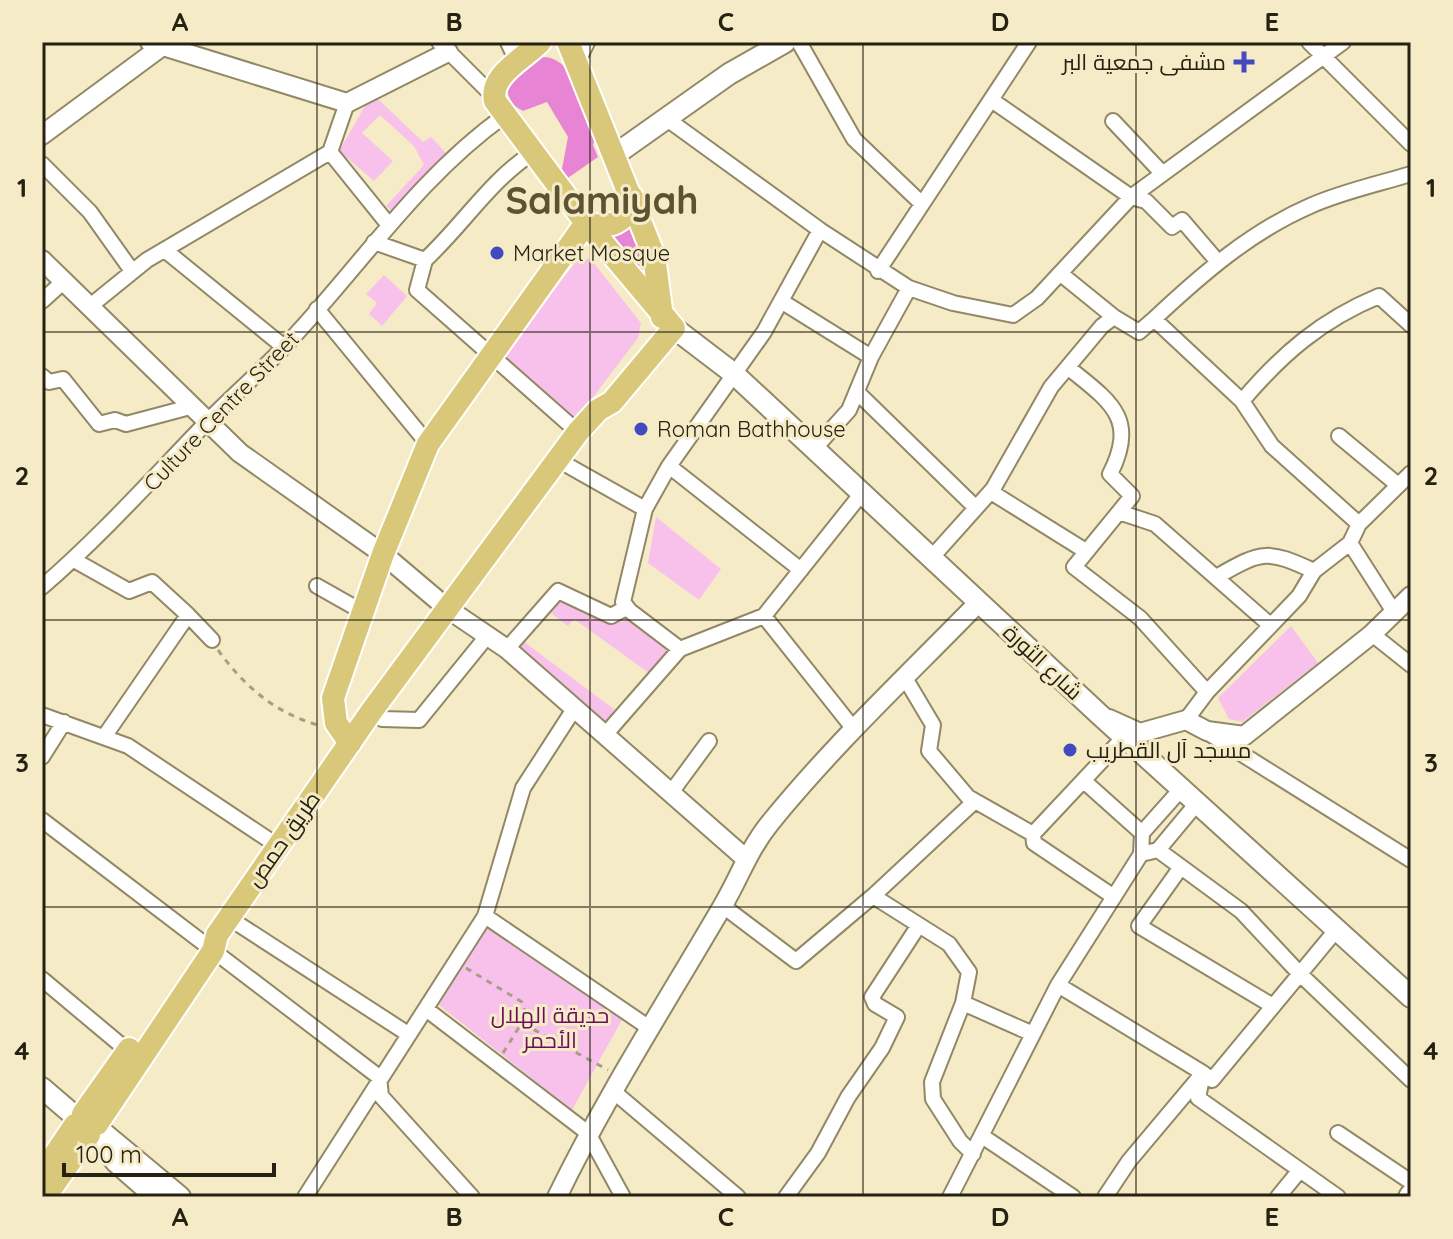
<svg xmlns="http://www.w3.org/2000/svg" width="1453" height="1239" font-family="Quicksand,Cairo,sans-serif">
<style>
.green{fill:#f8c1eb}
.forest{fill:#e884d4}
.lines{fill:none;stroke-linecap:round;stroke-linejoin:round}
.pedestrian-casing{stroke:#918865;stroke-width:15}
.minor-casing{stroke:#918865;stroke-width:18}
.tertiary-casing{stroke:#918865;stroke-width:22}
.secondary-casing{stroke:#918865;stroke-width:24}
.primary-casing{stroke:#fff;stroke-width:26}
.path{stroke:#a79f83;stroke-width:3;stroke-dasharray:6 6;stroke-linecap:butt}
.pedestrian{stroke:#fff;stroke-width:11}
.minor{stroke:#fff;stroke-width:14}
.tertiary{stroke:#fff;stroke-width:18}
.secondary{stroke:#fff;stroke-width:20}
.primary{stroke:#dac87a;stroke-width:22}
.grid{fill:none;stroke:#252113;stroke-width:2;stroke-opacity:0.55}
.poi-dot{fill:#4349be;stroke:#f5ebc6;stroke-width:3}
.labels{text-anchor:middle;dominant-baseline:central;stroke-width:6;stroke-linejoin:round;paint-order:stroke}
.poi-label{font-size:22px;fill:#252113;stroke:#f5ebc6;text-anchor:start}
.street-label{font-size:22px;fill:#252113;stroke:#f5ebc6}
.park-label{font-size:22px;fill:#690d5c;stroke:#f5ebc6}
.town-label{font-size:38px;font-weight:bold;fill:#5c5333;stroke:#f5ebc6}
.neatline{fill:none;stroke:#252113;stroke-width:3}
.grid-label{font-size:26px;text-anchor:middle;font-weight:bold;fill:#252113}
</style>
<rect width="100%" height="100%" fill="#f5ebc6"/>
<!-- green -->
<path class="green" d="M 378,99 L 423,142 L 431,137 L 446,153 L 392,211 L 386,206 L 424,165 L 414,146 L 380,115 L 362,133 L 393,161 L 374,181 L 339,151 L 365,106 Z
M 590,258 L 641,323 L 638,338 L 575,421 L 503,354 L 576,262 Z
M 384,275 L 407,296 L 382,326 L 369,314 L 377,303 L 366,294 Z
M 656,517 L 721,569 L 699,600 L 648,563 Z
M 556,598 L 612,624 L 629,620 L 668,650 L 649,673 L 574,619 L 568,626 L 547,610 Z
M 1291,626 L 1318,663 L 1242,722 L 1229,719 L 1218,698 Z
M 523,641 L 615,710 L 606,722 L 518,648 Z
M 487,925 L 624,1016 L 572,1110 L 439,1005 Z"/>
<!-- forest -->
<path class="forest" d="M 542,57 C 574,56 586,108 597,133 L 593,145 L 598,157 L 565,180 L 561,174 L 568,137 L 547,102 L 523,111 L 513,105 L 505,88 Z
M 631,216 L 649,265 L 643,273 L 606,230 Z"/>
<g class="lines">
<defs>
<path id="pedestrian" d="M 578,64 L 589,42"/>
<path id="minor" d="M 439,42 L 486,89 L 494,91
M 799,42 L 854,139 L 920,202
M 1309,42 L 1411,144
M 993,101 L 1131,197 L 1146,201 L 1172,227 L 1182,220 L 1218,262
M 347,103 L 330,152 L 388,224
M 667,119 L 820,230 L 909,288 L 953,303 L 1013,315 L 1037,298 L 1131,197 L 1343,42
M 1113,121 L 1162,173
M 42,164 L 90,212 L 132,271
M 374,242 L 425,260 C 462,226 492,178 534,152
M 166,251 L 284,347
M 425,260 L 417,290 L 578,432
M 878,271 L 1029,42
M 1061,274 L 1114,317 L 1139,332 L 1154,319 L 1242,401 L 1272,446 L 1359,524
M 42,301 L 63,282
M 781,301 L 871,357
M 89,307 L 147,260 L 330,152
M 317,309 L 428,444
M 1154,319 C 1201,275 1250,232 1310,206 C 1341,192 1378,184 1411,174
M 1070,369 C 1111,402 1138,419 1110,474 L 1132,496 L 1074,567 L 1140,618 L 1207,692
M 42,376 L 49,382 L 63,379 L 99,424 L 115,420 L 126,424 L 190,407
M 858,393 L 974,506
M 1242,401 C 1282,354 1321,320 1379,296 L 1411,325
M 1339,436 L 1398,485
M 815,448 L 849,410 L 871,357 L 909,288
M 558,460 L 645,509
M 669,466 L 801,570
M 991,492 L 1084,550
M 1119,512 L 1155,524 L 1269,624
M 1350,543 L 1394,612
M 933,556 L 993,489 L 1051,387 L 1102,326 L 1114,317
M 74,560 L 129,591 L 152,582 L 188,615 L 104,737
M 1218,576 C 1263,550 1268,550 1314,571
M 317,586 L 363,612
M 42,587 C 101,536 151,480 205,424 C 230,398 258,374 283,348 C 357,271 416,179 504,116
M 188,615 L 212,640
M 764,616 L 853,728
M 1372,634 L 1411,665
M 507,649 L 558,591 L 611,616 L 626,608
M 680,649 L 630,611 L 623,602 L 645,509 L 669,466 L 764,332 L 820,230
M 905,678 L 933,725 L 929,751 L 968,797 L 1033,834 L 1034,843 L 1114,897
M 371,712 L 382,719 L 419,720 L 488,635
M 42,715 L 128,746 L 278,846
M 1186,720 L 1207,692 L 1299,596 L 1314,571 L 1350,543 L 1359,524 L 1411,473
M 1210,734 L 1411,860
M 604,736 L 680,649 L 764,616 L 862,493
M 42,757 L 64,722
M 1085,782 L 1142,833 L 1141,854 L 1158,850 L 1198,802
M 670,794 L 709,741
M 42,820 L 379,1077 L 381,1096 L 472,1197
M 1142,833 L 1182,788
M 1033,834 L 1125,736
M 1158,850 L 1241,911 L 1299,973 L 1411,1080
M 1181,867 L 1139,926 L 1273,1006
M 873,896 L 975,801
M 723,906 L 796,961 L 873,896 L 949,944 L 969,972 L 963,1003 L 932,1082 L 933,1099 L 960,1141 L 973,1154
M 485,916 L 648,1027
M 229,918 L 408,1034
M 42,979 L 128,1051
M 1058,985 L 1203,1073 L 1198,1098 L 1338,1197
M 963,1003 L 1033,1034
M 426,1009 L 588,1133 L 623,1197
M 613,1091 L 738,1197
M 1338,1133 L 1411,1182
M 982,1136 L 1073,1197
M 305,1197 L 485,916 L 523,788 L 574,709
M 786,1197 L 818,1153 L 848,1097 L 882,1048 L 897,1017 L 875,1004 L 872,997 L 919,925
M 950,1197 L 1058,985 L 1141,854
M 1105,1197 L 1129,1161 L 1203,1073 L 1212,1080 L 1337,929
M 1278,1197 L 1300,1170"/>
<path id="tertiary" d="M 150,42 L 347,103 L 448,52
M 510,42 L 519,61
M 42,135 L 161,47
M 42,260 L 240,453 L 383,554 L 448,609 L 507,649 L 745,858
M 1109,719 L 1140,733 L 1186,720 L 1207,731 L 1244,736 L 1372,634 L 1411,596
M 557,1197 C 606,1096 666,1003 722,907 C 739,878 749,849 770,823 C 834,744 909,674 979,602"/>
<path id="secondary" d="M 616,154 L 729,74 L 785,42
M 674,328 L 733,373 L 1100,715 L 1411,997
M 42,1088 L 77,1118
M 96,1127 L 180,1197
M 95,1136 L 116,1162 L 156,1197
M 1409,1197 L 1411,1194"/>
<path id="primary" d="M 568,42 L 654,256 L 662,317
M 350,743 L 336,723 L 333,698 L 383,554 L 428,444 L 586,223 C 609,230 628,223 632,197
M 83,1114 L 129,1049
M 97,1124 L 213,951 L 217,935 L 371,712 L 578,432 L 598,410 L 612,402 L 674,328 L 586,223 L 495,101 C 489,75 524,59 540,42
M 42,1174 L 75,1125
M 45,1197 L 89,1135"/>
</defs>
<!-- pedestrian casing -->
<use href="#pedestrian" class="pedestrian-casing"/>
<!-- minor casing -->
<use href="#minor" class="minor-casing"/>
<!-- tertiary casing -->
<use href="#tertiary" class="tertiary-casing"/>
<!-- secondary casing -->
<use href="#secondary" class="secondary-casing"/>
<!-- primary casing -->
<use href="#primary" class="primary-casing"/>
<!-- path -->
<path class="path" d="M 218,650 C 244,686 275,713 318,725
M 466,968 L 522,1002 L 531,1028 L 608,1070
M 503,1053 L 526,1016"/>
<!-- pedestrian -->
<use href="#pedestrian" class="pedestrian"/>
<!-- minor -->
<use href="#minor" class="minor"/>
<!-- tertiary -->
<use href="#tertiary" class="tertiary"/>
<!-- secondary -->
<use href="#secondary" class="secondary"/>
<!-- primary -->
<use href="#primary" class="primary"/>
</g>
<!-- grid -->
<path class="grid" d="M 317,42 L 317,1197M 590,42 L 590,1197M 863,42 L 863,1197M 1136,42 L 1136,1197M 42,332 L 1411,332M 42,620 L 1411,620M 42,907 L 1411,907"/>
<!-- markers -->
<g class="poi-dot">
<path d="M1240 50h8v8h8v8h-8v8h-8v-8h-8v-8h8z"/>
<circle cx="497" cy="253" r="8"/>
<circle cx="641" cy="429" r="8"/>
<circle cx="1070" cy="750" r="8"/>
</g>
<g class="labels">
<!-- poi labels -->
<g class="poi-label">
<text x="1226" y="62" text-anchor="end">مشفى جمعية البر</text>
<text x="513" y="253">Market Mosque</text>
<text x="657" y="429">Roman Bathhouse</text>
<text x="1086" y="750">مسجد آل القطريب</text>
</g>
<!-- street labels -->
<g class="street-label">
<text transform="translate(221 411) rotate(-46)">Culture Centre Street</text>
<text transform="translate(1043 662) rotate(43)">شارع الثورة</text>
<text transform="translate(283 839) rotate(-55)">طريق حمص</text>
</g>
<!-- park labels -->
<g class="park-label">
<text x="550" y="1015">حديقة الهلال<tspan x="550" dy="25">الأحمر</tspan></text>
</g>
<!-- town labels -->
<g class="town-label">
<text x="602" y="200">Salamiyah</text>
</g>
</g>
<!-- border -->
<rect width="1453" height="1239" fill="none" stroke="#f5ebc6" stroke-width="88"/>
<!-- scale -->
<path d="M64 1163v12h210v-12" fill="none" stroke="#252113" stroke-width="4"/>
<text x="76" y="1163" font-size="24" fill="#252113" stroke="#f5ebc6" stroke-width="6" paint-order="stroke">100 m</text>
<rect x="44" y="44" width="1365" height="1151" class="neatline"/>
<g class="grid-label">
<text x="180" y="31">A</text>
<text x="454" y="31">B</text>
<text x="726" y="31">C</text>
<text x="1000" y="31">D</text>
<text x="1272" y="31">E</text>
<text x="22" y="197">1</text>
<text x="1431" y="197">1</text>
<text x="22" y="485">2</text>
<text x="1431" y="485">2</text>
<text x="22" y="772">3</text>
<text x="1431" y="772">3</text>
<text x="22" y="1060">4</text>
<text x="1431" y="1060">4</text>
<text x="180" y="1226">A</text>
<text x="454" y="1226">B</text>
<text x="726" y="1226">C</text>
<text x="1000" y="1226">D</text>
<text x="1272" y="1226">E</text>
</g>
</svg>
